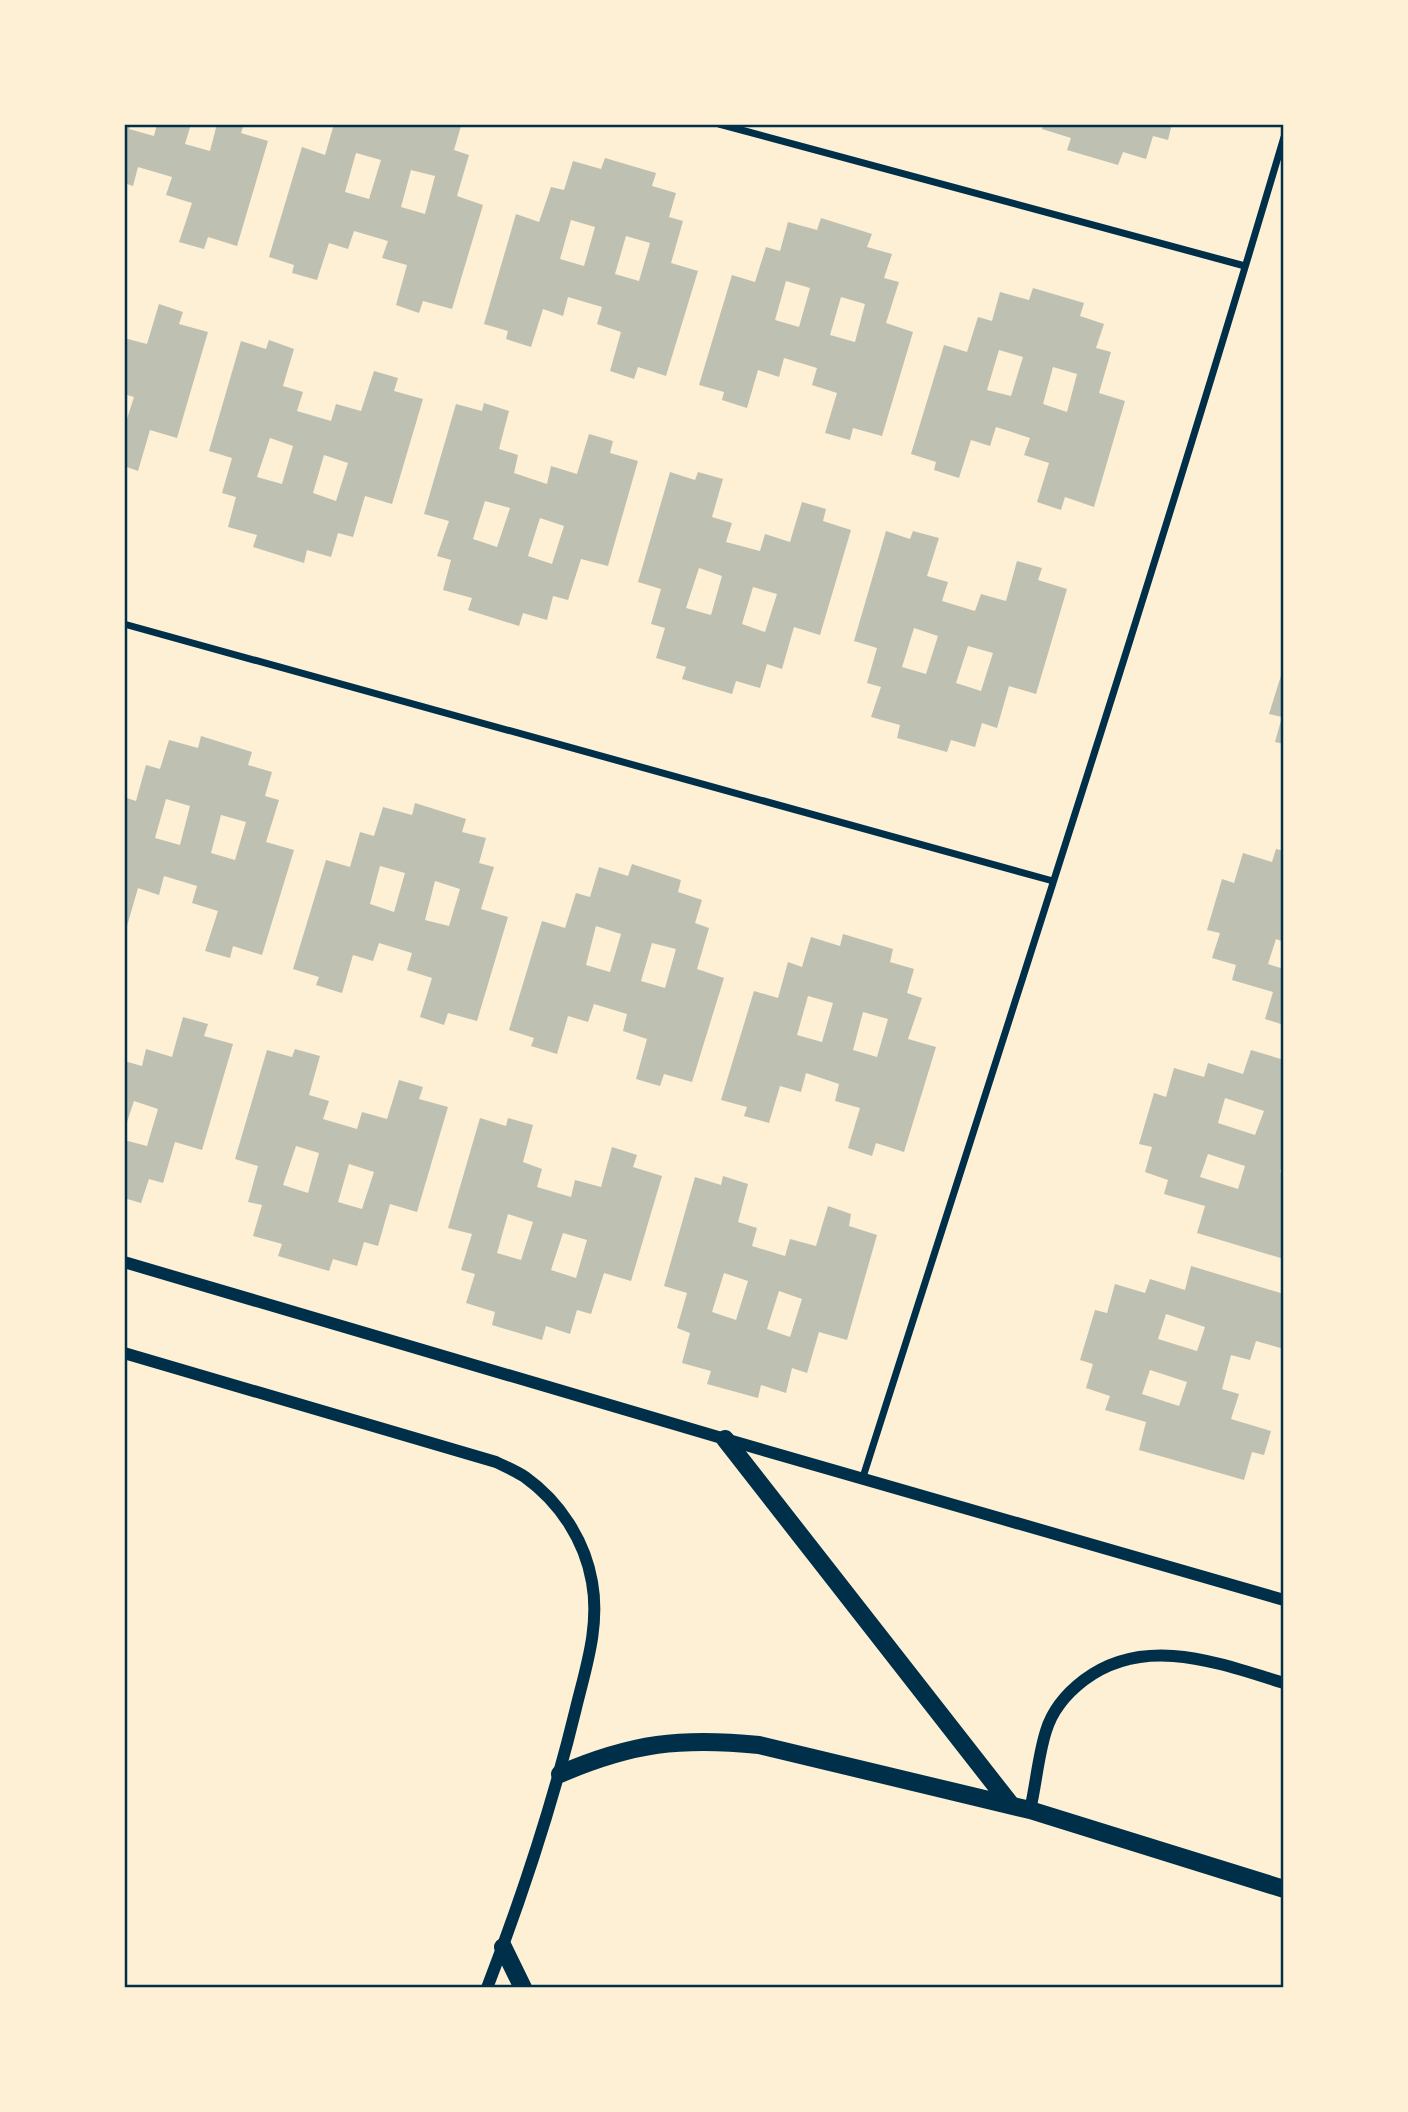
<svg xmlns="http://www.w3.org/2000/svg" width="1408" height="2112" font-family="'DejaVu Sans',sans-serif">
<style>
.building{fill:#bec0b2;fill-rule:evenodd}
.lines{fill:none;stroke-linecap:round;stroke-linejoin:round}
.minor{stroke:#003049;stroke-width:7}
.tertiary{stroke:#003049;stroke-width:12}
.primary{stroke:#003049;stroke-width:18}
.neatline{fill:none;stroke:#003049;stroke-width:2.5}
</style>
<rect width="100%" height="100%" fill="#fdf0d5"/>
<!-- building -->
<path class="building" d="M 124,124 L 131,124 L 129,129 L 154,136 L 157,124 L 191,124 L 185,144 L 210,151 L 217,124 L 244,124 L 241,133 L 268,141 L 237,246 L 208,237 L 204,249 L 179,242 L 192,203 L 166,195 L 172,177 L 138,167 L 133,186 L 124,183 Z
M 334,124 L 455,124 L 461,126 L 454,150 L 469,155 L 457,196 L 483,205 L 452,309 L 423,301 L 419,313 L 396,305 L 407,265 L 382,258 L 388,241 L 354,231 L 348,249 L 329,243 L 317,280 L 292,273 L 294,265 L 269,257 L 302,147 L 325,155 ZM 356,153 L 381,160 L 369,199 L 345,192 ZM 411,170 L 435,176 L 425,214 L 401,207 Z
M 1044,124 L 1172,124 L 1168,140 L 1153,136 L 1146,159 L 1123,152 L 1118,165 L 1067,150 L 1071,138 L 1042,129 Z
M 605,158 L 656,173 L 652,186 L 676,193 L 669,217 L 683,221 L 671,263 L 698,271 L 666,376 L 638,367 L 634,379 L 610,371 L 621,332 L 597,324 L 602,307 L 568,297 L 563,316 L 543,309 L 531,347 L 506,339 L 508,331 L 484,324 L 516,214 L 539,222 L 551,187 L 564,190 L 573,161 L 601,169 ZM 571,220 L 595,227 L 584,266 L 560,259 ZM 626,236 L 650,243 L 639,281 L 615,274 Z
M 821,218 L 872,234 L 867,247 L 892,254 L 884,278 L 899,282 L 886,323 L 913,332 L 882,436 L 853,428 L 850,440 L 825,433 L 837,393 L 812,385 L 817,368 L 784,358 L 779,377 L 758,370 L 747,408 L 722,400 L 724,392 L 699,385 L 732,275 L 755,282 L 766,247 L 780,251 L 788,222 L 817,230 ZM 786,281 L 810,288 L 799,327 L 775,320 ZM 841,297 L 865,304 L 855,342 L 830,335 Z
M 1033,288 L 1084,303 L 1080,316 L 1104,324 L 1096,348 L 1111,352 L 1099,393 L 1125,401 L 1094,507 L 1065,497 L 1061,510 L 1037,502 L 1049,463 L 1024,455 L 1030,438 L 996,427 L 990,446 L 971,440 L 959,478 L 934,470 L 936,462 L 911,454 L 944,345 L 967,352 L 978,317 L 992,321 L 1000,292 L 1029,300 ZM 999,350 L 1023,357 L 1011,396 L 987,390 ZM 1053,367 L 1077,374 L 1067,412 L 1043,404 Z
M 159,304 L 183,312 L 179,324 L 208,332 L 177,438 L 150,430 L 138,471 L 124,466 L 124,428 L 134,397 L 124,394 L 124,338 L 147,344 Z
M 269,340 L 294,349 L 283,386 L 303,392 L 297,411 L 331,421 L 336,404 L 361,411 L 374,371 L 398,378 L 394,391 L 423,399 L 392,504 L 365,496 L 353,537 L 338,533 L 331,557 L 307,550 L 304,563 L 253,547 L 257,535 L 228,527 L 236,497 L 222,493 L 232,458 L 209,451 L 241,341 L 266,349 ZM 270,438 L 293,446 L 282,484 L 257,477 ZM 324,455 L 348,463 L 336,501 L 313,493 Z
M 484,403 L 509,411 L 499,449 L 518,455 L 514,473 L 547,484 L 551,466 L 577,474 L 589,434 L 613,441 L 610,453 L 638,461 L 608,566 L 581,559 L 568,600 L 553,596 L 547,620 L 523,613 L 519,626 L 468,610 L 472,598 L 443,590 L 451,560 L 437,556 L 449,521 L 424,514 L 456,404 L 482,411 ZM 485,501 L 510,508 L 497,547 L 473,539 ZM 540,518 L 564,526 L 552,564 L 528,556 Z
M 670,472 L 695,480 L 698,472 L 723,479 L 712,517 L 732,523 L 726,542 L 760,551 L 765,534 L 790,542 L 802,502 L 826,509 L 823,521 L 851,530 L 820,635 L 794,627 L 782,669 L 767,664 L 760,688 L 736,681 L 732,694 L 682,679 L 686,667 L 656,658 L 665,628 L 651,624 L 661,589 L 638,582 ZM 699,568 L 722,576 L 711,615 L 686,608 ZM 753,587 L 777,594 L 765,632 L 742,624 Z
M 886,531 L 910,539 L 913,531 L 939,538 L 927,576 L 948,582 L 942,601 L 975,611 L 981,594 L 1006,601 L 1017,561 L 1042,568 L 1038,580 L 1067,589 L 1036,694 L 1009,686 L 997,728 L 982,723 L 975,747 L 951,740 L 947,752 L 897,738 L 900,725 L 871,717 L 881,687 L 867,683 L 877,648 L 854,641 ZM 914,628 L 938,636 L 926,674 L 902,667 ZM 968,646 L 993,653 L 981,691 L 956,683 Z
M 1284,666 L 1284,744 L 1275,742 L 1282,717 L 1269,714 Z
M 201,736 L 252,752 L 248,765 L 272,772 L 265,796 L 279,800 L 266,842 L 294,850 L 262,955 L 233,946 L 230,958 L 205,951 L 218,911 L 192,903 L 197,886 L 164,876 L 159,895 L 138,888 L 127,926 L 124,925 L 124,797 L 136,801 L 146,765 L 160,769 L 169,740 L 198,748 ZM 166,799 L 190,806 L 180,845 L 155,838 ZM 221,815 L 246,822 L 235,860 L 211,853 Z
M 415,803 L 466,819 L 462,832 L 486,838 L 479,863 L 494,867 L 481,909 L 508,917 L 477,1021 L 448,1013 L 444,1025 L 420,1017 L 432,978 L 407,970 L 412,953 L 379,943 L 373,961 L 353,955 L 342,993 L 316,985 L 319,977 L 293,969 L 326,860 L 350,867 L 360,832 L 374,836 L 383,807 L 412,815 ZM 380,866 L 405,873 L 394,912 L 370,904 ZM 435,881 L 460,889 L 449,926 L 425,920 Z
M 1276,849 L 1284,851 L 1284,942 L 1276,939 L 1268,964 L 1284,969 L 1284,1025 L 1265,1019 L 1273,992 L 1232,980 L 1236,965 L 1212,958 L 1220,933 L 1207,930 L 1222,879 L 1234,883 L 1243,853 L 1272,862 Z
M 632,864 L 681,880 L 678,892 L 702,900 L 695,923 L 709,928 L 697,969 L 724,978 L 692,1082 L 664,1074 L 660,1086 L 636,1079 L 647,1039 L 623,1031 L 627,1014 L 594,1004 L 588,1022 L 568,1016 L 557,1054 L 531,1046 L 534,1038 L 509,1030 L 542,921 L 565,928 L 576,893 L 590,897 L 599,867 L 628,876 ZM 596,926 L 621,934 L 610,972 L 586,965 ZM 652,943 L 676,949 L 665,988 L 641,981 Z
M 843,934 L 893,949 L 890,962 L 914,969 L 907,993 L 922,998 L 908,1039 L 936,1047 L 904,1152 L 876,1143 L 872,1156 L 848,1148 L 860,1108 L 835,1101 L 839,1084 L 806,1073 L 801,1092 L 780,1086 L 769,1123 L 744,1116 L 747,1107 L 721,1100 L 754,991 L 778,998 L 788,962 L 802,967 L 811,937 L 840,946 ZM 808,996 L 833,1003 L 822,1042 L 797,1035 ZM 863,1012 L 888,1019 L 877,1057 L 853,1050 Z
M 183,1017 L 208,1024 L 204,1036 L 233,1044 L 202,1150 L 175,1142 L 163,1183 L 149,1179 L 141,1203 L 124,1198 L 124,1140 L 147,1146 L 158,1109 L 134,1101 L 124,1131 L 124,1061 L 142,1066 L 146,1049 L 172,1057 Z
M 295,1049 L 320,1056 L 309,1095 L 329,1101 L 323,1119 L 357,1129 L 362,1112 L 387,1119 L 399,1080 L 423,1087 L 419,1099 L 448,1107 L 417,1212 L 390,1204 L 378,1246 L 364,1242 L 357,1266 L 333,1259 L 329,1271 L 278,1256 L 282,1244 L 253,1236 L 262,1205 L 248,1202 L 258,1166 L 235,1159 L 267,1050 L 292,1057 ZM 296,1146 L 319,1153 L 308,1193 L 283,1185 ZM 349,1164 L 374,1172 L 362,1209 L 338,1202 Z
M 1251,1050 L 1284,1060 L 1284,1161 L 1280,1172 L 1284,1174 L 1284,1259 L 1197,1233 L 1205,1206 L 1164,1194 L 1168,1180 L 1145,1172 L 1152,1147 L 1139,1144 L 1154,1093 L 1166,1097 L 1174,1068 L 1204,1077 L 1208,1063 L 1243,1074 ZM 1225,1098 L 1264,1111 L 1255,1135 L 1218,1123 ZM 1208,1154 L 1245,1166 L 1238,1189 L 1200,1177 Z
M 480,1118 L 506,1126 L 508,1118 L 533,1125 L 523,1162 L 542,1169 L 537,1187 L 571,1197 L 575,1180 L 601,1187 L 612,1147 L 637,1155 L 633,1167 L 662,1176 L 631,1281 L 604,1273 L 591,1314 L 577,1310 L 570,1334 L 546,1326 L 542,1340 L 492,1325 L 495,1312 L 466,1303 L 475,1274 L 461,1270 L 472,1234 L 448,1228 ZM 508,1214 L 533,1222 L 521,1260 L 497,1253 ZM 563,1233 L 587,1240 L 576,1278 L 551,1270 Z
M 723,1176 L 748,1184 L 738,1222 L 757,1228 L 752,1246 L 785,1256 L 790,1239 L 816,1246 L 828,1206 L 851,1214 L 849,1226 L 877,1235 L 847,1340 L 819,1332 L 807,1373 L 792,1368 L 786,1393 L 761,1385 L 758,1398 L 707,1384 L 711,1371 L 682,1363 L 690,1333 L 677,1328 L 687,1293 L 664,1286 L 695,1177 L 721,1185 ZM 724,1273 L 748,1281 L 736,1320 L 712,1312 ZM 779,1291 L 802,1299 L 790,1337 L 767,1329 Z
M 1191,1266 L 1284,1294 L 1284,1349 L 1256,1341 L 1250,1360 L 1231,1355 L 1222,1389 L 1239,1394 L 1231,1419 L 1271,1431 L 1264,1455 L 1252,1452 L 1244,1480 L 1139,1450 L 1146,1422 L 1105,1410 L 1110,1396 L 1086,1388 L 1093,1364 L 1080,1360 L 1095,1310 L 1107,1313 L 1115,1284 L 1145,1293 L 1150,1279 L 1185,1290 ZM 1166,1314 L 1205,1327 L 1197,1351 L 1158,1339 ZM 1150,1370 L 1187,1382 L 1179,1406 L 1142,1394 Z"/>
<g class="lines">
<!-- minor -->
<path class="minor" d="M 719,124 L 1245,266
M 124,624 L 1053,881
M 863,1477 C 1005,1031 1151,586 1284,137"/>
<!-- tertiary -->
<path class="tertiary" d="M 124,1262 L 725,1439 L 1284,1600
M 124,1353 L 496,1462 C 506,1467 516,1471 525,1477 C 560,1502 585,1541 592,1582 C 600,1626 586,1667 576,1708 C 553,1803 522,1897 487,1988
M 1030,1810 C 1036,1785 1038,1756 1046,1731 C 1052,1711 1067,1693 1084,1680 C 1145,1634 1218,1663 1284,1683"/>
<!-- primary -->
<path class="primary" d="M 725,1439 L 1011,1805
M 560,1774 C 632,1743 681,1737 759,1745 L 1030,1810 L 1284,1889
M 503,1947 L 523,1988"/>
</g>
<!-- border -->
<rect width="1408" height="2112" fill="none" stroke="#fdf0d5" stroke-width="252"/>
<rect x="126" y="126" width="1156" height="1860" class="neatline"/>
</svg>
